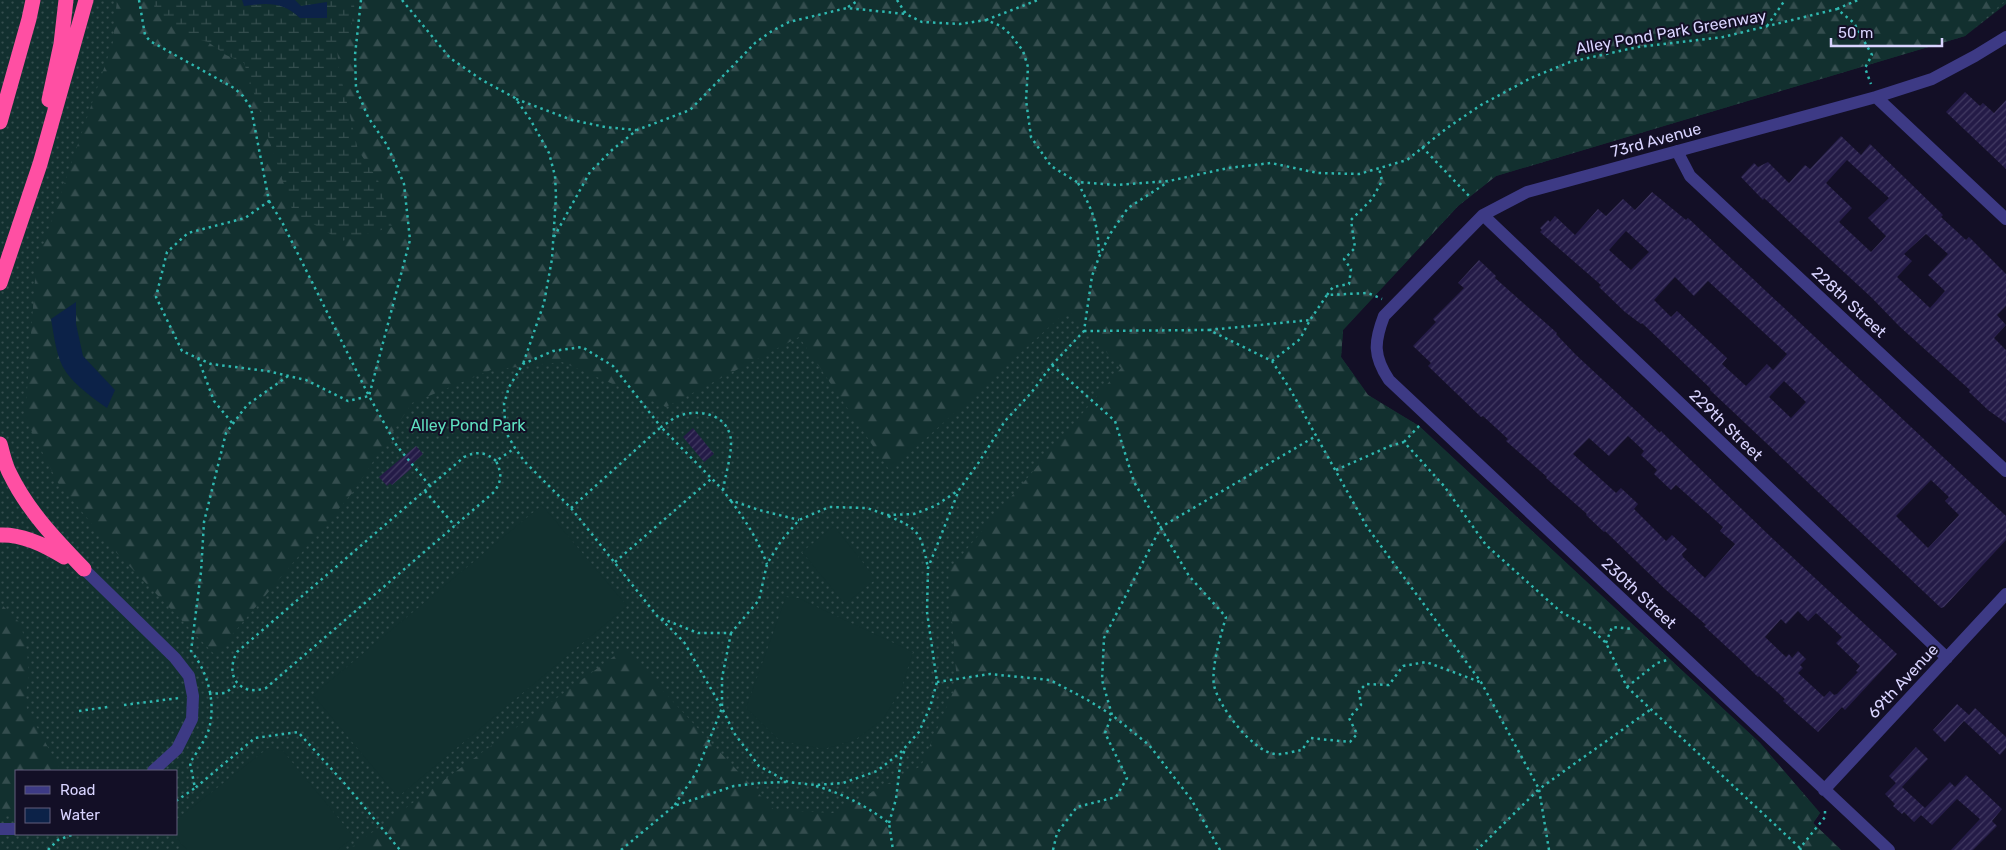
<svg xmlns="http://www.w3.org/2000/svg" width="2006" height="850" font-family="Rubik,sans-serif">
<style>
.grass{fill:url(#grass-dots);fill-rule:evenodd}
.forest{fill:url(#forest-firs)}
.wetland{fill:url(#wetland-marsh)}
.garden{fill:#12302f}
.water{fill:#0c2248}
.building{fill:url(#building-hatch);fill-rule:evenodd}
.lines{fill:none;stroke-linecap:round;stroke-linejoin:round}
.path{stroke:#2fb8b0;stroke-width:2.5;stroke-dasharray:2.5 4;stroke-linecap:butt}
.minor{stroke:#3d3a85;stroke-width:12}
.motorway{stroke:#ff4fa3;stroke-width:15}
.labels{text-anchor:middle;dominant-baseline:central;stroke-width:4;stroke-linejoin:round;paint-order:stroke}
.street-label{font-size:16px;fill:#d9d4ff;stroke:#130f26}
.park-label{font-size:16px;fill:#5fe0c0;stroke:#130f26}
</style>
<defs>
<pattern id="grass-dots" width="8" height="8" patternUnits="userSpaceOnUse" patternTransform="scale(1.25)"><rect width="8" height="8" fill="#12302f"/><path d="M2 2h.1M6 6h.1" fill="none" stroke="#344d4e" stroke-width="1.8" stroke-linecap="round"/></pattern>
<pattern id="forest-firs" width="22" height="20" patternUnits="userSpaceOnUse" patternTransform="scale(1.25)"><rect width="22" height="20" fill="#12302f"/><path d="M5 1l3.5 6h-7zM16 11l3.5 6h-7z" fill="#344d4e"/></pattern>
<pattern id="wetland-marsh" width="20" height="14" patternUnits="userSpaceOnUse" patternTransform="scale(1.25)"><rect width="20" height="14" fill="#12302f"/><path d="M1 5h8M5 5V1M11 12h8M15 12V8" fill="none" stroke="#344d4e"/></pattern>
<pattern id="building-hatch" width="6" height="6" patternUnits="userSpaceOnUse" patternTransform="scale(1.25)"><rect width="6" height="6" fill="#241b47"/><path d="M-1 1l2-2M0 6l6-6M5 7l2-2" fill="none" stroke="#433b63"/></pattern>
</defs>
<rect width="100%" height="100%" fill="#130f26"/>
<!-- grass -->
<path class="grass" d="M 0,0 L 2006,0 L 2006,4 L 1965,36 L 1496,176 L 1458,206 L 1343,330 L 1341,357 L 1368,395 L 1419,426 L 1760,743 L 1820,813 L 1813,823 L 1841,850 L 0,850 ZM 16,771 L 176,771 L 176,834 L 16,834 Z"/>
<!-- forest -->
<path class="forest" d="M 117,0 L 2006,0 L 1965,36 L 1496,176 L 1458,206 L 1343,330 L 1341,357 L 1368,395 L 1419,426 L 1760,743 L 1820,813 L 1813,823 L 1841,850 L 348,850 L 624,649 L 774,810 L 833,813 L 921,766 L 957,683 L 948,571 L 1121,368 L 1068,310 L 890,471 L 799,337 L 666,407 L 562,362 L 491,370 L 412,403 L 353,492 L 215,655 L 112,548 L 58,483 L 25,418 L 36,266 L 113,42 Z
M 0,603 L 21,624 L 27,652 L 29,676 L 25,698 L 27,709 L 61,771 L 16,771 L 16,817 L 0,815 Z"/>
<!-- wetland -->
<path class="wetland" d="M 153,0 L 242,0 L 244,6 C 267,3 282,1 300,18 L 326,18 L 318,3 L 301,6 L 295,0 L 353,0 C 357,10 350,23 351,35 L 337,49 L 339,69 L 358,150 L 378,180 L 392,227 L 342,241 L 293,212 L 244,63 L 226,55 L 208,42 L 182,35 L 155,10 Z"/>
<!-- garden -->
<path class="garden" d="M 542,505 L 627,606 L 398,797 L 313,695 Z
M 834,526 L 876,579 L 845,604 L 802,552 Z
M 786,597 L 798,598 L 913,652 L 901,690 L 883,719 L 855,740 L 824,749 L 780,741 L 746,708 Z
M 268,748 L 283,751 L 354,837 L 337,850 L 187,850 L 173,834 L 176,834 L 176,820 Z"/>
<!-- water -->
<path class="water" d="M 242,0 L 295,0 L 301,6 L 327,2 L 327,18 L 300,18 C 282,1 267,3 244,6 Z
M 76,302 L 76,324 L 83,356 L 115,390 L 107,408 C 93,398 76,386 66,372 C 56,358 54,335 51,319 Z"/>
<!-- building -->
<path class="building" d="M 1965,92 L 1980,106 L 1983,103 L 1994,113 L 2006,100 L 2006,169 L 1946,112 Z
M 1841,136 L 1861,155 L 1870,144 L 1943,215 L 1941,217 L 1966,240 L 1969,237 L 2006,274 L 2006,306 L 1997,315 L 2006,325 L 1994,338 L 2006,350 L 2006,423 L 1988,410 L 1969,392 L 1970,390 L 1899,326 L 1872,298 L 1764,198 L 1763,200 L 1741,177 L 1754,163 L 1758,167 L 1768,162 L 1789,183 L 1805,165 L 1810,169 ZM 1847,160 L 1889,198 L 1868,218 L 1886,236 L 1871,252 L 1839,222 L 1852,208 L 1826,183 ZM 1926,234 L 1948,254 L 1928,275 L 1945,291 L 1930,308 L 1897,277 L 1912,261 L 1904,254 Z
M 1652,192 L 1686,220 L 1688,218 L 2006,516 L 2006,540 L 1944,607 L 1941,608 L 1710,390 L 1711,389 L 1642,323 L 1641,324 L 1625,312 L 1599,287 L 1601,285 L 1540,232 L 1542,230 L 1540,228 L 1548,220 L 1550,222 L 1555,216 L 1575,235 L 1598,209 L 1606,216 L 1623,199 L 1635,210 ZM 1626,231 L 1649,252 L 1631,270 L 1609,250 ZM 1675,277 L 1694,296 L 1708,281 L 1787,354 L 1773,370 L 1767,364 L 1746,386 L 1722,364 L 1727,358 L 1677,311 L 1671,317 L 1654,300 ZM 1784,381 L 1806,402 L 1791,418 L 1769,397 ZM 1931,480 L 1949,497 L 1945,501 L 1959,515 L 1928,548 L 1896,516 Z
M 1479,260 L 1496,276 L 1495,278 L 1557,333 L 1556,334 L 1575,354 L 1660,433 L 1661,431 L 1670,440 L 1773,539 L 1897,654 L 1845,710 L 1842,707 L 1818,732 L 1783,701 L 1785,699 L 1759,676 L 1758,677 L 1744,663 L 1704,626 L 1706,625 L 1665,589 L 1605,531 L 1604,532 L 1586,515 L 1587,514 L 1546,478 L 1547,477 L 1506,441 L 1508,439 L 1483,416 L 1481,417 L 1428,366 L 1431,363 L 1413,346 L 1436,322 L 1433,319 L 1464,288 L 1458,283 ZM 1628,436 L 1644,451 L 1641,455 L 1657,470 L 1654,474 L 1671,490 L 1676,485 L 1723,527 L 1720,531 L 1735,544 L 1705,578 L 1683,557 L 1682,554 L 1687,549 L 1672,535 L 1666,541 L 1634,509 L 1638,504 L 1621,488 L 1616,493 L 1614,491 L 1573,454 L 1589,438 L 1609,456 ZM 1798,611 L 1808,621 L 1816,613 L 1842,637 L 1836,643 L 1860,666 L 1856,671 L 1858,672 L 1837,694 L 1834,695 L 1830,691 L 1824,697 L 1798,673 L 1803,668 L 1800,665 L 1806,659 L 1798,651 L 1792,658 L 1789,654 L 1786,657 L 1765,637 L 1781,619 L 1786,624 Z
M 693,428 L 714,454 L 704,462 L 683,437 Z
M 416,446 L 423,454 L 410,466 L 412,468 L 392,485 L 390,483 L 387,486 L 379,477 Z
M 1957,704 L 1969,715 L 1975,708 L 2006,737 L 2006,748 L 2000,755 L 1964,721 L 1945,742 L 1933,730 Z
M 1916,747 L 1928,759 L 1902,787 L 1925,808 L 1950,782 L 1955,787 L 1966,775 L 2002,809 L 1992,821 L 1997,826 L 1973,850 L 1951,850 L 1980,819 L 1957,799 L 1932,825 L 1921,815 L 1914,822 L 1904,812 L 1902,814 L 1893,806 L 1895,804 L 1885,794 L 1896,783 L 1889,776 Z"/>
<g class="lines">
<!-- path -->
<path class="path" d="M 139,0 L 145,35 L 150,41 L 234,88 L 243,96 L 251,108 L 269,201
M 361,0 L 355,55 L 356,88 L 368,117 L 387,145 L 404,184 L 410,240 L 369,396 L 397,446 L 430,486
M 402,0 L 450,58 L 482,80 L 515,98 L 530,119 L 549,153 L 555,176 L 556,196 L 552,259 L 544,303 L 523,364
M 897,0 L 906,14 L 922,22 L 960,24 L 986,20 L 1001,26 L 1011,35 L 1023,51 L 1028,67 L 1026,100 L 1031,137 L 1051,166 L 1077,182 L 1117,185 L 1169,181 L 1228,168 L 1271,163 L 1318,173 L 1359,174 L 1407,160 L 1447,128 L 1481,105 L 1531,78 L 1570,62 L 1638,47 L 1723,37 L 1837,9 L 1854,23 L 1872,55 L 1865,68 L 1871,84
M 848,7 L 859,0
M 1837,9 L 1858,0
M 986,20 L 1038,0
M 1767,26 L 1785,0
M 516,99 L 572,120 L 605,127 L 636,130
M 1422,147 L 1470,197
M 1078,183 C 1093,212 1098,222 1099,256
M 269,201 L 282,222 L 369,396 L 348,401 L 306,380 L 267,371 L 211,364 L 182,351 L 156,297 L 167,252 L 188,233 L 245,218 Z
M 554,237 L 590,172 L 612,150 L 637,130 L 690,110 L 755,43 L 772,31 L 789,22 L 847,8 L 906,14
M 1327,295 L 1333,287 L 1349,284 L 1351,269 L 1344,259 L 1355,248 L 1351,220 L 1372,199 L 1382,181 L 1379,168
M 1209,330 L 1310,320
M 1084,331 L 1209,330 L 1272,361 L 1290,389 L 1367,527 L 1481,682 L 1539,789 L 1477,850
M 198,358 L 214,401 L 233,424
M 1272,361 L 1300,339 L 1310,320 L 1327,295 L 1368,293 L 1382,299
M 1052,365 L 1115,421 L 1134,482 L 1189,576 L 1226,617 C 1221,634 1211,668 1214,685 C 1218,706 1253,752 1275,754 C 1283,755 1294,751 1302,750 L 1310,738 L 1350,742 L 1357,734 L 1349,718 L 1361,705 L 1359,691 L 1366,684 L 1389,685 L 1403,666 L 1426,662 L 1480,682
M 288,376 L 247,405 L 226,433 L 204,522 L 201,572 L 191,651 C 208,672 216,702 209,729 C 205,741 196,753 190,763 L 195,788 L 255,738 L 298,732 L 346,785 L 400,850
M 1404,442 L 1420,425
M 496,461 C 486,452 477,451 464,457 L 237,652 C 224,676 240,697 266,688 L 494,492 C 502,481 502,473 496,461 L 515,448
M 1336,470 L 1390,446 L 1404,442 L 1444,486 L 1486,545 L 1561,612 L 1589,627 L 1606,643 L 1627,687 L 1800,848
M 723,490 C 725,476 734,448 730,435 C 724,412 694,408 674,418 C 670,421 666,424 661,427 L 613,366 L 582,347 L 553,351 L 523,364 L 509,387 L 504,404 L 505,421 L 508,436 L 515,448 L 524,461 L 571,508 L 658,617 L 698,633 L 731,633 L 759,600 L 767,564 L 781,541 L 799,520 L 829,507 L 867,508 L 887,515 L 914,514 L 935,506 L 959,490
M 425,491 L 455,526
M 731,501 C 746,521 758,540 767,564
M 571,508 L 661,427 L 723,490 L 730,500 L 759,510 L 799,520
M 888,516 C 921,529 921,535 928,568
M 615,562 L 711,479
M 661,619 L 684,642 L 722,708 L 696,773 L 674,806
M 731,633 L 722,678 L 722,708 L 734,733 L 759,766 L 788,782 L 815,785 L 843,783 L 877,771 L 900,753 L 919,732 L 930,707 L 937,682 L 927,612 L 928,568 L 959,490 L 979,462 L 1005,421 L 1031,393 L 1052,365 L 1084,331 L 1092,276 L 1099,257 L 1110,234 L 1128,208 L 1168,182
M 1606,643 L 1612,627 L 1633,629
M 937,682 L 990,674 L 1050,680 L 1086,699 L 1112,715 L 1149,745 L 1191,799 L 1220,850
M 1627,687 L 1657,663 L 1667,660
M 209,694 L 225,693 L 238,684
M 124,705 L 179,698
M 79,711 L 108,707
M 816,786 C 844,794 866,806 889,823 L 893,850
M 176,801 L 195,788
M 889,823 L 896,799 L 901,758 L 906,748
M 48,850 L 58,840 L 74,834
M 621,850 L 674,806 L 734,786 L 759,783 L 787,782
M 1053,850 L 1057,833 L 1077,807 L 1116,797 L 1127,778 L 1105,733 L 1112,715 L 1102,680 L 1104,638 L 1161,527 L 1316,436
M 1549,850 L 1539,789 L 1650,710
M 1801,850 L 1800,848 L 1825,817 L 1825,809"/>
<!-- minor -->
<path class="minor" d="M 1876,97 L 2006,219
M 1677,151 L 1690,176 L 2006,471
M 1483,215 L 1947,658
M 84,569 L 175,658 L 189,676 L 193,696 L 192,719 L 177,749 L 153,771
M 1824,790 L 2006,594
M 0,829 L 16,829
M 1889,850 L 1389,380 C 1373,356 1374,342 1384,316 L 1483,215 L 1527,192 L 1876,97 L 1932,79 L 1975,56 L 2006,37"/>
<!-- motorway -->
<path class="motorway" d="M 49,100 L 61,44 L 66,0
M 0,122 L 29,19 L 33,0
M 0,283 L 40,164 L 86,0
M 0,444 C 3,454 5,465 10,474 C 28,511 56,540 84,569
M 0,535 C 22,534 45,545 64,557"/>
</g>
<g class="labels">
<!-- street labels -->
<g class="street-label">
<text transform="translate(1671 32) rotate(-10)">Alley Pond Park Greenway</text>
<text transform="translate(1656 140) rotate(-15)">73rd Avenue</text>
<text transform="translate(1849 302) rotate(43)">228th Street</text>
<text transform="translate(1726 425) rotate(44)">229th Street</text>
<text transform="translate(1639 593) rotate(43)">230th Street</text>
<text transform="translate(1903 681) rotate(-47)">69th Avenue</text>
</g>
<!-- park labels -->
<g class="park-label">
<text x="468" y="425">Alley Pond Park</text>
</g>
</g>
<!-- legend -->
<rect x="15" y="770" width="162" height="65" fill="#130f26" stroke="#625e7d"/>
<rect x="25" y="786" width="25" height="8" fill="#3d3a85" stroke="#625e7d"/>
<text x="60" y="795" font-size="15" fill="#d9d4ff">Road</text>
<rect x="25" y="808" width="25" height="15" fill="#0c2248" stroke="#625e7d"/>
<text x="60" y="820" font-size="15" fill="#d9d4ff">Water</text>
<!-- scale -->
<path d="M1831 38v8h111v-8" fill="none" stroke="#d9d4ff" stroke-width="2.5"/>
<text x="1838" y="38" font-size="15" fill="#d9d4ff" stroke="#130f26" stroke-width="4" paint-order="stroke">50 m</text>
</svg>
